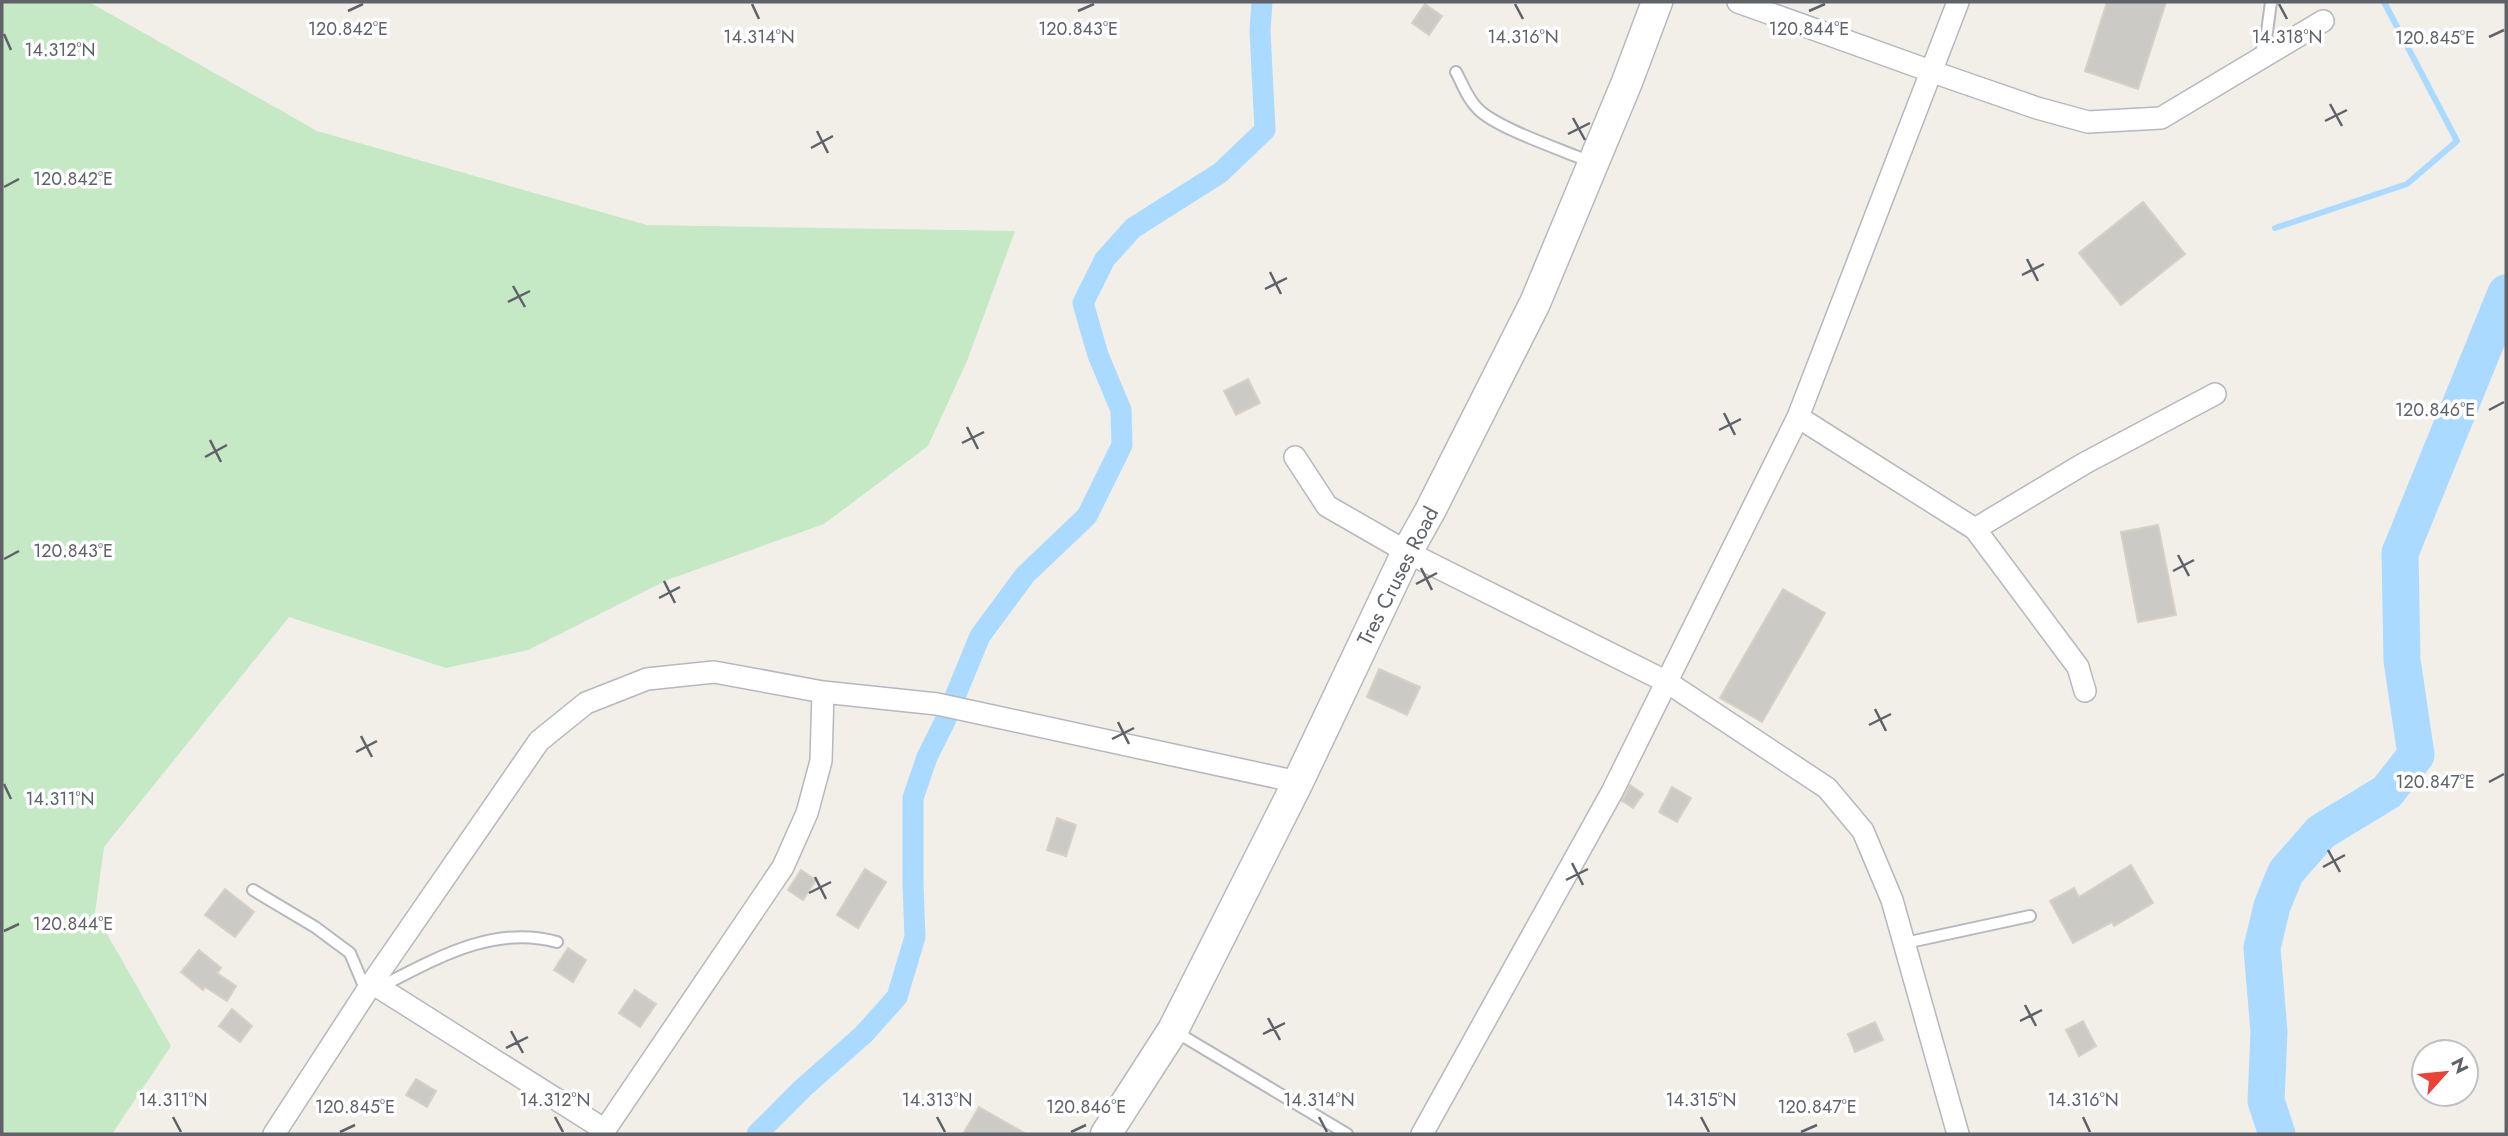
<svg xmlns="http://www.w3.org/2000/svg" width="2508" height="1136" font-family="Jost,sans-serif">
<style>
.green{fill:#c5e8c5}
.water{fill:#aadaff}
.lines{fill:none;stroke-linecap:round;stroke-linejoin:round}
.stream{stroke:#aadaff;stroke-width:6}
.canal{stroke:#aadaff;stroke-width:21}
.river{stroke:#aadaff;stroke-width:37}
.building{fill:#cccac5;stroke:#d6d1c6;stroke-width:2}
.service-casing{stroke:#b5b8bc;stroke-width:14}
.minor-casing{stroke:#b5b8bc;stroke-width:24}
.secondary-casing{stroke:#b6babf;stroke-width:33}
.service{stroke:#fff;stroke-width:10}
.minor{stroke:#fff;stroke-width:21}
.secondary{stroke:#fff;stroke-width:30}
.ticks{fill:none;stroke:#5f6368;stroke-width:2.5}
.labels{text-anchor:middle;dominant-baseline:central;stroke-width:7;stroke-linejoin:round;paint-order:stroke}
.street-label{font-size:21px;fill:#5f6368;stroke:#fff}
.ticks-label{font-size:18px;text-anchor:middle;fill:#5f6368;stroke:#fff;stroke-width:7;stroke-linejoin:round;paint-order:stroke}
</style>
<rect width="100%" height="100%" fill="#f1efe8"/>
<!-- green -->
<path class="green" d="M 2,2 L 89,2 L 317,131 L 647,225 L 1015,231 L 967,361 L 928,446 L 824,524 L 667,580 L 528,650 L 446,668 L 289,617 L 104,847 L 95,913 L 171,1046 L 112,1134 L 2,1134 Z"/>
<!-- water -->
<path class="water" d="M 2506,274 L 2506,293 L 2400,553 L 2481,329 Z"/>
<g class="lines">
<!-- stream -->
<path class="stream" d="M 2275,228 L 2407,184 L 2457,141 L 2384,2"/>
<!-- canal -->
<path class="canal" d="M 757,1134 L 803,1088 L 864,1034 L 897,997 L 915,937 L 913,884 L 913,798 L 927,757 L 945,721 L 980,636 L 1025,575 L 1087,516 L 1122,445 L 1121,410 L 1098,355 L 1083,303 L 1105,259 L 1133,228 L 1220,173 L 1265,130 L 1260,31 L 1262,2"/>
<!-- river -->
<path class="river" d="M 2277,1134 L 2266,1101 L 2269,1032 L 2262,948 L 2272,906 L 2286,872 L 2321,832 L 2387,792 L 2416,755 L 2402,660 L 2400,553 L 2506,293"/>
</g>
<!-- building -->
<path class="building" d="M 2107,2 L 2166,2 L 2138,89 L 2085,71 Z
M 1425,4 L 1442,16 L 1429,35 L 1412,23 Z
M 2143,202 L 2185,254 L 2121,305 L 2079,253 Z
M 1248,379 L 1260,403 L 1236,415 L 1224,391 Z
M 2158,525 L 2176,615 L 2138,622 L 2121,532 Z
M 1783,589 L 1825,613 L 1762,722 L 1720,698 Z
M 1379,669 L 1420,687 L 1407,715 L 1367,697 Z
M 1630,785 L 1643,794 L 1633,808 L 1622,801 Z
M 1672,787 L 1691,798 L 1677,822 L 1659,812 Z
M 1057,818 L 1076,825 L 1066,856 L 1047,850 Z
M 2131,865 L 2153,903 L 2114,926 L 2112,922 L 2073,943 L 2050,901 L 2074,888 L 2079,897 Z
M 865,869 L 886,882 L 858,928 L 837,915 Z
M 801,870 L 816,880 L 803,900 L 788,890 Z
M 225,889 L 254,912 L 235,937 L 205,915 Z
M 568,948 L 586,960 L 573,982 L 554,970 Z
M 199,950 L 221,968 L 217,973 L 236,986 L 227,1001 L 205,987 L 203,990 L 181,972 Z
M 635,990 L 656,1004 L 640,1027 L 619,1013 Z
M 232,1009 L 252,1026 L 240,1042 L 219,1026 Z
M 2083,1021 L 2096,1046 L 2079,1056 L 2066,1030 Z
M 1875,1022 L 1883,1040 L 1855,1052 L 1848,1034 Z
M 416,1079 L 436,1091 L 427,1107 L 406,1095 Z
M 979,1107 L 1026,1134 L 963,1134 Z"/>
<g class="lines">
<defs>
<path id="service" d="M 2260,56 L 2267,32 L 2271,2
M 1456,72 C 1463,85 1468,100 1479,110 C 1499,129 1563,150 1590,162
M 253,890 L 315,927 L 350,953 L 366,991
M 1905,943 L 2030,916
M 380,987 C 435,959 494,924 557,942
M 1176,1032 L 1347,1134"/>
<path id="minor" d="M 1738,2 L 1933,72 L 2037,108 L 2088,122 L 2161,118 L 2323,21
M 1798,417 L 1975,529 L 2078,667 L 2085,691
M 1295,457 L 1327,506 L 1407,552 L 1667,682 L 1827,788 L 1863,831 L 1892,900 L 1958,1134
M 1975,529 L 2085,463 L 2215,394
M 372,983 L 605,1130
M 274,1134 L 372,983 L 539,741 L 586,703 L 647,679 L 714,672 L 823,692 L 937,704 L 1298,782
M 602,1134 L 783,867 L 807,813 L 821,761 L 823,692
M 1422,1134 L 1612,792 L 1798,417 L 1958,2"/>
<path id="secondary" d="M 1106,1134 L 1173,1030 L 1298,782 L 1407,552 L 1430,511 L 1535,303 L 1627,82 L 1657,2"/>
</defs>
<!-- service casing -->
<use href="#service" class="service-casing"/>
<!-- minor casing -->
<use href="#minor" class="minor-casing"/>
<!-- secondary casing -->
<use href="#secondary" class="secondary-casing"/>
<!-- service -->
<use href="#service" class="service"/>
<!-- minor -->
<use href="#minor" class="minor"/>
<!-- secondary -->
<use href="#secondary" class="secondary"/>
</g>
<!-- ticks -->
<path class="ticks" d="M 752,4 L 759,19M 1515,4 L 1523,19M 2279,4 L 2287,19M 348,11 L 363,4M 1078,11 L 1094,4M 1809,11 L 1825,4M 4,34 L 11,50M 2489,37 L 2504,30M 2330,104 L 2342,126M 1573,118 L 1585,140M 2325,121 L 2347,110M 817,131 L 828,153M 1568,134 L 1590,123M 811,148 L 833,136M 4,187 L 19,179M 2027,259 L 2038,281M 1270,272 L 1281,294M 2022,275 L 2044,264M 513,286 L 525,307M 1265,289 L 1287,278M 508,302 L 530,291M 2489,410 L 2504,402M 1724,413 L 1735,435M 967,427 L 978,449M 1719,430 L 1741,419M 210,440 L 221,462M 962,443 L 984,432M 205,457 L 227,445M 2178,555 L 2189,576M 4,559 L 19,551M 1421,568 L 1432,590M 2173,571 L 2194,560M 664,581 L 675,603M 1416,584 L 1437,573M 659,598 L 680,587M 1875,709 L 1886,731M 1118,722 L 1129,744M 1869,725 L 1891,714M 361,736 L 372,757M 1112,739 L 1134,728M 356,752 L 377,741M 2489,782 L 2504,774M 4,784 L 11,799M 2328,850 L 2340,872M 1572,863 L 1583,885M 2323,867 L 2345,855M 815,877 L 826,899M 1566,880 L 1588,869M 809,893 L 831,882M 4,931 L 19,924M 2025,1005 L 2036,1026M 1268,1018 L 1280,1040M 2020,1021 L 2042,1010M 511,1031 L 523,1053M 1263,1034 L 1285,1023M 506,1048 L 528,1037M 173,1117 L 181,1132M 555,1117 L 563,1132M 937,1117 L 945,1132M 1319,1117 L 1327,1132M 1701,1117 L 1709,1132M 2083,1117 L 2090,1132M 340,1132 L 355,1125M 1071,1132 L 1086,1125M 1801,1132 L 1817,1125"/>
<g class="labels">
<!-- street labels -->
<g class="street-label">
<text transform="translate(1398 576) rotate(-63)">Tres Cruses Road</text>
</g>
</g>
<g class="ticks-label">
<text x="348" y="35">120.842°E</text>
<text x="1078" y="35">120.843°E</text>
<text x="1809" y="35">120.844°E</text>
<text x="759" y="43">14.314°N</text>
<text x="1523" y="43">14.316°N</text>
<text x="2287" y="43">14.318°N</text>
<text x="2435" y="44">120.845°E</text>
<text x="60" y="56">14.312°N</text>
<text x="73" y="185">120.842°E</text>
<text x="2435" y="416">120.846°E</text>
<text x="73" y="557">120.843°E</text>
<text x="2435" y="788">120.847°E</text>
<text x="60" y="805">14.311°N</text>
<text x="73" y="930">120.844°E</text>
<text x="173" y="1106">14.311°N</text>
<text x="555" y="1106">14.312°N</text>
<text x="937" y="1106">14.313°N</text>
<text x="1319" y="1106">14.314°N</text>
<text x="1701" y="1106">14.315°N</text>
<text x="2083" y="1106">14.316°N</text>
<text x="355" y="1113">120.845°E</text>
<text x="1086" y="1113">120.846°E</text>
<text x="1817" y="1113">120.847°E</text>
</g>
<!-- border -->
<rect width="2508" height="1136" fill="none" stroke="#5f6368" stroke-width="7"/>
<!-- north arrow -->
<g transform="translate(2445 1073) rotate(63)"><circle r="33" fill="#ffffff" stroke="#bfc1c3" stroke-width="2"/>
<path d="M0-5L12 26L0 18L-12 26Z" fill="#ea4335"/>
<text y="-10" font-size="19" font-weight="bold" text-anchor="middle" fill="#5f6368">N</text>
</g>
</svg>
